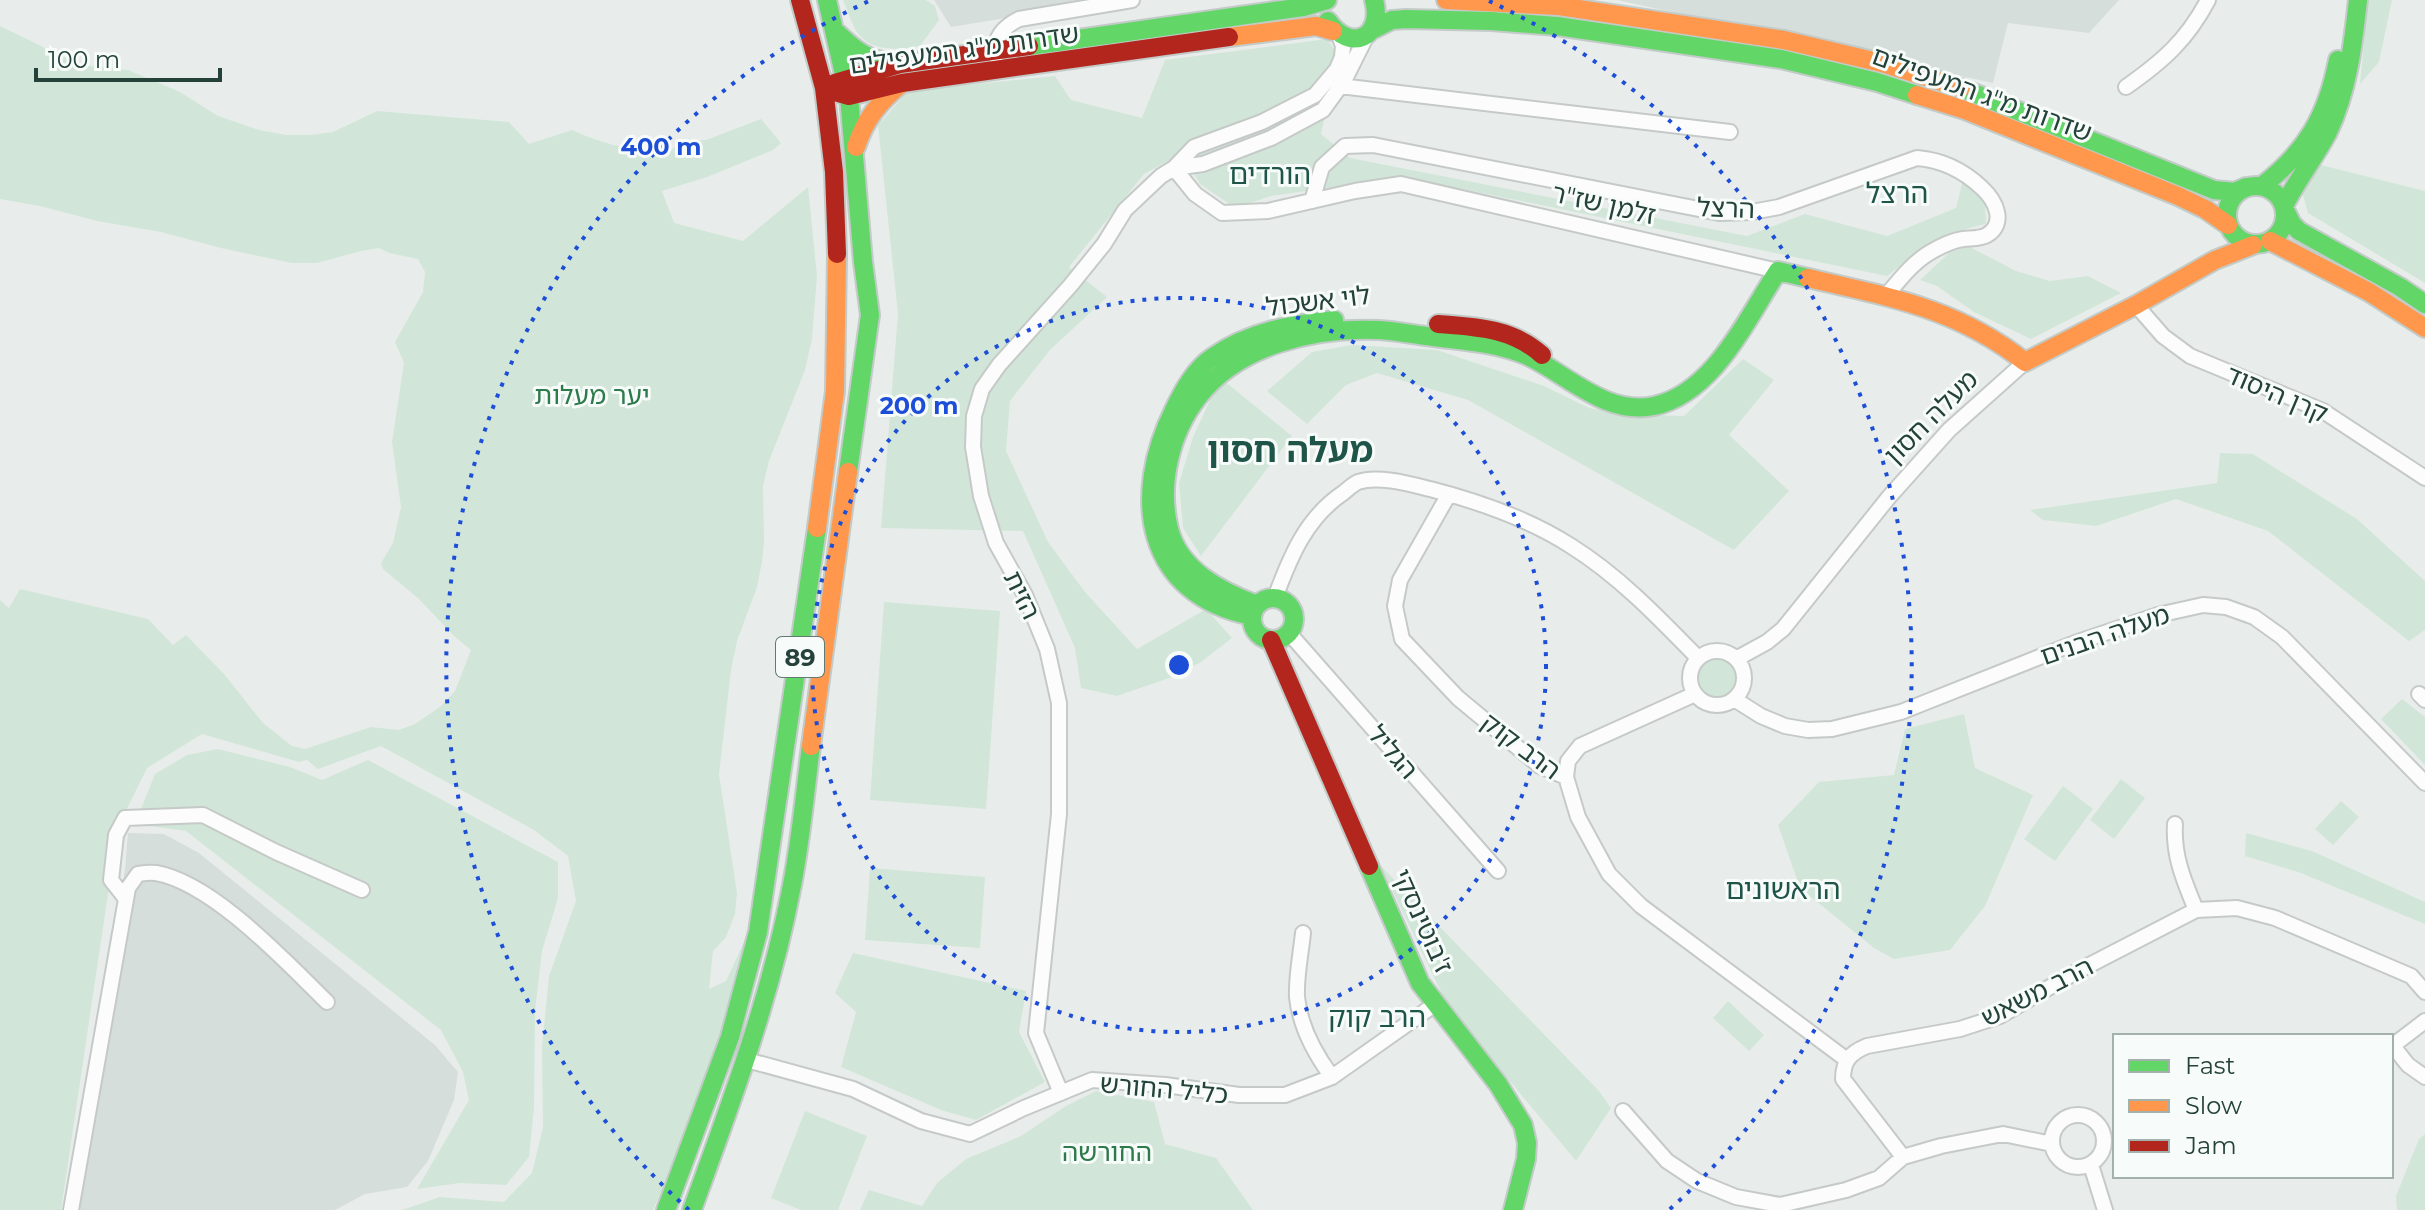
<svg xmlns="http://www.w3.org/2000/svg" width="2425" height="1210" font-family="Montserrat,'Noto Sans Hebrew',sans-serif">
<style>
.built{fill:#d6dedb}
.green{fill:#d1e6d8}
.lines{fill:none;stroke-linecap:round;stroke-linejoin:round}
.street-casing{stroke:#c5cac8;stroke-width:18}
.fast-casing{stroke:#c3cbc8;stroke-width:22}
.slow-casing{stroke:#c3cbc8;stroke-width:22}
.jam-casing{stroke:#c3cbc8;stroke-width:22}
.street{stroke:#fcfcfc;stroke-width:14}
.fast{stroke:#63d668;stroke-width:18}
.slow{stroke:#ff974d;stroke-width:18}
.jam{stroke:#b3261e;stroke-width:18}
.ring{fill:none;stroke:#1d4ed8;stroke-width:4;stroke-dasharray:4 8}
.labels{text-anchor:middle;dominant-baseline:central;stroke-width:6;stroke-linejoin:round;paint-order:stroke}
.shield{fill:#f7fbf9;stroke:#637a73;stroke-width:2}
.shield-label{font-size:24px;font-weight:bold;fill:#24423a}
.street-label{font-size:26px;fill:#24423a;stroke:#f7fbf9}
.park-label{font-size:26px;fill:#2d7a4b;stroke:#f7fbf9}
.neighbourhood-label{font-size:28px;fill:#1f5548;stroke:#f7fbf9}
.district-label{font-size:34px;font-weight:bold;fill:#1f5548;stroke:#f7fbf9}
.centre{fill:#1d4ed8;stroke:#f7fbf9;stroke-width:4}
.ring-label{font-size:24px;text-anchor:middle;font-weight:bold;fill:#1d4ed8;stroke:#f7fbf9;stroke-width:6;stroke-linejoin:round;paint-order:stroke}
</style>
<rect width="100%" height="100%" fill="#e8edeb"/>
<!-- built -->
<path class="built" d="M 934,0 L 1114,0 L 951,27 Z
M 1617,0 L 2119,0 L 2089,33 L 2008,23 L 1993,83 Z
M 128,833 L 164,834 L 199,853 L 435,1045 L 458,1072 L 454,1100 L 428,1161 L 407,1187 L 365,1194 L 335,1210 L 73,1210 L 125,869 Z"/>
<!-- green -->
<path class="green" d="M 843,0 L 926,0 L 935,6 L 939,20 L 920,46 C 901,50 873,52 859,35 C 852,26 848,11 843,0 Z
M 2368,0 L 2392,0 L 2379,62 L 2360,84 Z
M 0,26 L 80,65 L 128,70 L 180,92 L 218,116 L 259,130 L 286,135 L 310,135 L 333,132 L 377,111 L 509,122 L 529,144 L 572,130 C 604,145 638,153 673,149 L 679,141 L 706,140 L 761,119 L 781,143 L 773,150 L 707,177 L 662,191 L 674,223 L 743,241 L 808,187 L 817,276 L 812,339 L 805,370 L 769,461 L 763,486 L 764,542 L 762,562 L 757,587 L 737,641 L 731,670 L 719,774 L 737,893 L 735,914 L 726,937 L 713,951 L 709,989 L 726,981 L 751,927 L 704,1093 L 653,1210 L 402,1210 L 440,1197 L 504,1202 L 532,1173 L 543,1127 L 542,1047 L 549,976 L 576,901 L 568,856 L 534,830 L 381,746 L 318,769 L 307,760 L 299,762 L 202,734 L 147,768 L 118,827 L 61,1210 L 0,1210 L 0,600 L 9,608 L 20,589 L 148,619 L 173,645 L 186,635 L 224,674 L 263,723 L 292,746 L 305,749 L 371,727 L 399,730 L 415,724 L 441,706 L 455,691 L 471,650 L 454,636 L 419,599 L 383,569 L 381,563 L 393,543 L 401,507 L 392,442 L 404,363 L 395,342 L 423,292 L 425,272 L 418,259 L 389,253 L 379,248 L 361,251 L 317,263 L 292,263 L 221,248 L 161,232 L 97,221 L 40,206 L 0,199 Z
M 1327,39 L 1338,55 L 1321,134 L 1350,158 L 1747,236 L 1805,214 L 1887,236 L 1956,208 L 1963,180 L 1985,202 L 1986,224 C 1942,233 1921,251 1887,276 L 1404,177 L 1271,196 L 1235,208 L 1200,184 L 1182,153 L 1144,174 L 1069,267 L 1107,297 L 1050,350 L 1010,401 L 1006,451 L 1048,542 L 1085,592 L 1137,649 L 1206,609 L 1232,638 L 1201,662 L 1172,677 L 1117,696 L 1081,688 L 1075,648 L 1023,531 L 881,528 L 898,314 L 878,125 L 908,91 L 1055,76 L 1071,100 L 1142,118 L 1165,60 Z
M 2321,165 L 2425,191 L 2425,283 L 2308,213 L 2300,185 Z
M 1968,246 L 2016,271 L 2050,281 L 2088,276 L 2121,293 L 2031,339 L 1974,312 L 1937,286 L 1920,280 L 1949,253 Z
M 1352,345 L 1437,350 L 1544,386 L 1589,408 L 1624,414 L 1684,416 L 1743,359 L 1774,380 L 1729,435 L 1789,491 L 1734,550 L 1468,400 L 1377,373 L 1346,385 L 1307,424 L 1267,391 L 1312,352 Z
M 1223,380 L 1292,436 L 1201,556 L 1183,528 L 1179,483 L 1193,437 L 1211,398 Z
M 2220,453 L 2253,454 L 2357,519 L 2425,581 L 2425,630 L 2409,641 L 2268,531 L 2176,499 L 2096,526 L 2043,520 L 2030,510 L 2217,483 Z
M 884,602 L 1000,611 L 986,809 L 870,800 Z
M1694 678a23 23 0 1 1 46 0a23 23 0 1 1-46 0Z
M 2402,699 L 2425,717 L 2425,765 L 2381,719 Z
M 1964,714 L 1975,768 L 2033,795 L 1985,906 L 1950,950 L 1894,959 L 1874,948 L 1800,888 L 1778,825 L 1819,782 L 1894,775 L 1905,729 Z
M 218,749 L 290,767 L 322,780 L 368,760 L 558,862 L 558,898 L 542,951 L 535,1011 L 534,1108 L 529,1157 L 506,1185 L 460,1183 L 417,1189 L 469,1100 L 463,1072 L 441,1030 L 186,831 L 135,824 L 155,774 L 187,755 Z
M 2121,779 L 2145,798 L 2114,839 L 2090,820 Z
M 2063,786 L 2093,809 L 2055,861 L 2024,839 Z
M 2341,801 L 2359,817 L 2333,845 L 2315,829 Z
M 2246,833 L 2312,851 L 2425,902 L 2425,924 L 2301,873 L 2245,856 Z
M 1380,865 L 1599,1091 L 1611,1108 L 1576,1161 L 1448,1006 Z
M 870,868 L 985,877 L 980,948 L 865,940 Z
M 853,953 L 1026,991 L 1019,1032 L 1045,1082 L 976,1120 L 941,1110 L 841,1067 L 856,1012 L 835,993 Z
M 1728,1001 L 1764,1035 L 1749,1051 L 1713,1018 Z
M 1096,1091 L 1154,1102 L 1165,1144 L 1216,1158 L 1253,1210 L 860,1210 L 869,1190 L 922,1206 L 937,1183 L 966,1159 L 1021,1136 L 1066,1106 Z
M 805,1111 L 867,1136 L 838,1210 L 801,1210 L 771,1198 Z
M 2425,1134 L 2425,1210 L 2397,1210 L 2396,1196 L 2419,1139 Z"/>
<g class="lines">
<defs>
<path id="street" d="M 996,57 C 993,38 1003,27 1019,19 L 1132,0
M 1340,86 L 1730,132
M 2126,87 C 2163,61 2187,40 2208,0
M 1174,168 L 1195,194 L 1222,213 L 1268,211 L 1355,191 L 1401,184 L 1778,271
M 1174,168 L 1203,164 L 1271,138 L 1323,110 L 1344,81 L 1367,35
M 1312,201 L 1322,167 L 1345,146 L 1373,145 L 1719,213 L 1752,212 L 1779,207 L 1917,158 C 1943,160 1963,170 1982,188 C 1995,200 2007,223 1987,235 C 1980,239 1971,238 1963,239 C 1950,241 1939,247 1929,253 C 1911,264 1898,282 1885,297
M 2136,305 L 2163,336 L 2190,356 L 2323,411 L 2425,478
M 1449,494 L 1400,580 L 1395,606 L 1402,639 L 1458,698 L 1540,766 L 1566,777
M 1275,598 C 1290,557 1306,518 1343,493 C 1347,490 1353,484 1358,482 C 1378,475 1410,484 1430,489 C 1477,501 1529,519 1571,546 C 1619,576 1659,618 1698,658
M 1289,633 L 1498,871
M1690 678a27 27 0 1 1 54 0a27 27 0 1 1-54 0Z
M 1736,659 L 1767,642 L 1783,629 L 1889,497 L 1949,430 L 2025,362
M 1695,694 L 1580,746 L 1568,761 L 1566,777 L 1578,817 L 1609,874 L 1641,906 L 1847,1060
M 2419,694 L 2425,700
M 1734,699 L 1761,716 L 1785,726 L 1808,730 L 1832,729 L 1901,712 L 2075,643 L 2158,615 L 2203,605 L 2226,607 L 2254,617 L 2282,637 L 2425,783
M 2175,824 C 2173,856 2184,881 2196,910
M 126,899 L 111,880 L 116,835 L 125,818 L 203,815 L 276,852 L 362,890
M 1303,933 C 1301,953 1296,976 1297,997 C 1300,1027 1315,1054 1332,1077
M 2393,1046 L 2408,1065 L 2425,1077
M 2391,1047 L 2425,1021
M 747,1060 L 853,1089 L 921,1121 L 970,1134 L 1024,1108 L 1092,1080 L 1165,1085 L 1239,1095 L 1285,1095 L 1332,1077 L 1434,1005
M 1061,1093 L 1036,1033 L 1059,814 L 1059,703 L 1047,649 L 1025,595 L 996,543 L 981,496 L 973,447 L 974,416 L 982,389 L 999,365 L 1070,286 L 1104,244 L 1125,210 L 1161,176 L 1174,168 L 1194,147 L 1262,122 L 1315,95 L 1337,69 L 1342,57 L 1343,46 L 1339,35
M 1623,1111 L 1667,1161 L 1697,1181 L 1736,1197 L 1780,1205 L 1846,1190 L 1879,1178 L 1903,1157
M2052 1141a26 26 0 1 1 52 0a26 26 0 1 1-52 0Z
M 2052,1144 L 2003,1134 L 1941,1146 L 1903,1157 L 1843,1079 C 1843,1061 1850,1053 1867,1046 L 1960,1029 L 2000,1016 L 2076,972 L 2196,910 L 2237,908 L 2275,918 L 2411,976 L 2425,992
M 2091,1165 L 2105,1210
M 71,1210 L 128,888 L 138,874 C 144,873 150,872 156,873 C 213,883 286,962 327,1002"/>
<path id="fast" d="M 827,0 L 849,96 L 863,262 L 870,315 L 848,472
M 1328,21 C 1350,53 1384,38 1374,0
M 1374,29 L 1392,20 L 1406,19 L 1491,21 L 1557,26 L 1781,59 L 1877,82 L 1917,95
M 834,30 C 857,52 867,61 900,64
M 1029,46 L 1303,7 L 1327,0
M 1961,88 L 2214,190 L 2235,192 L 2246,187
M2227 215a29 29 0 1 1 58 0a29 29 0 1 1-58 0Z
M 2262,186 C 2307,151 2327,116 2338,60
M 2284,206 C 2297,180 2315,157 2328,132 C 2348,90 2353,45 2358,0
M 2285,210 L 2292,224 L 2299,231 L 2400,287 L 2425,304
M1252 619a21 21 0 1 1 42 0a21 21 0 1 1-42 0Z
M 1257,605 C 1220,591 1179,570 1169,529 C 1158,484 1170,433 1198,397 C 1238,345 1315,327 1379,330 C 1397,331 1415,335 1433,337 C 1465,341 1498,343 1528,356 C 1568,375 1606,416 1654,406 C 1714,393 1747,318 1778,271 L 1808,278
M 1252,616 C 1144,595 1131,496 1174,410 C 1183,391 1195,369 1213,357 C 1248,332 1292,324 1334,320
M 1369,866 L 1420,983 L 1498,1084 L 1523,1125 L 1527,1143 L 1526,1159 L 1513,1210
M 666,1210 L 730,1037 L 758,932 L 817,528
M 692,1210 C 731,1103 771,997 792,885 C 801,839 805,792 811,746"/>
<path id="slow" d="M 1446,0 L 1559,6 L 1784,40 L 1882,63 L 1961,88
M 1229,37 L 1316,26 L 1333,31
M 1917,95 L 1965,110 L 2178,196 L 2205,209 L 2228,225
M 856,147 C 865,119 880,101 902,83
M 2270,241 L 2369,292 L 2425,328
M 1808,278 C 1889,297 1957,308 2025,362 L 2136,305 L 2215,260 L 2253,245
M 817,528 L 835,391 L 837,254
M 811,746 L 848,472"/>
<path id="jam" d="M 800,0 L 824,88 L 834,172 L 837,254
M 835,83 L 900,64 L 1029,46
M 835,92 L 849,96 L 902,83 L 1229,37
M 1438,324 C 1476,327 1512,328 1542,355
M 1271,640 L 1369,866"/>
</defs>
<!-- street casing -->
<use href="#street" class="street-casing"/>
<!-- fast casing -->
<use href="#fast" class="fast-casing"/>
<!-- slow casing -->
<use href="#slow" class="slow-casing"/>
<!-- jam casing -->
<use href="#jam" class="jam-casing"/>
<!-- street -->
<use href="#street" class="street"/>
<!-- fast -->
<use href="#fast" class="fast"/>
<!-- slow -->
<use href="#slow" class="slow"/>
<!-- jam -->
<use href="#jam" class="jam"/>
</g>
<!-- distance rings -->
<g class="ring">
<circle cx="1179" cy="665" r="367"/>
<path d="M689 1210A733 733 0 0 1 869 1M1489 1A733 733 0 0 1 1669 1210"/>
</g>
<g class="labels">
<!-- shield labels -->
<rect class="shield" x="776" y="637" width="48" height="40" rx="6"/>
<g class="shield-label">
<text x="800" y="657">89</text>
</g>
<!-- street labels -->
<g class="street-label">
<text transform="translate(964 49) rotate(-8)">שדרות מ"ג המעפילים</text>
<text transform="translate(1982 94) rotate(20)">שדרות מ"ג המעפילים</text>
<text transform="translate(1604 204) rotate(13)">זלמן שז"ר</text>
<text transform="translate(1726 208) rotate(2)">הרצל</text>
<text transform="translate(1318 301) rotate(-7)">לוי אשכול</text>
<text transform="translate(2277 394) rotate(23)">קרן היסוד</text>
<text transform="translate(1931 417) rotate(-45)">מעלה חסון</text>
<text transform="translate(1022 595) rotate(64)">הזית</text>
<text transform="translate(2105 635) rotate(-19)">מעלה הבנים</text>
<text transform="translate(1521 746) rotate(37)">הרב קוק</text>
<text transform="translate(1393 752) rotate(49)">הגליל</text>
<text transform="translate(1423 921) rotate(66)">ז'בוטינסקי</text>
<text transform="translate(2037 992) rotate(-27)">הרב משאש</text>
<text transform="translate(1164 1089) rotate(5)">כליל החורש</text>
</g>
<!-- park labels -->
<g class="park-label">
<text x="592" y="395">יער מעלות</text>
<text x="1107" y="1152">החורשה</text>
</g>
<!-- neighbourhood labels -->
<g class="neighbourhood-label">
<text x="1270" y="174">הורדים</text>
<text x="1897" y="193">הרצל</text>
<text x="1783" y="889">הראשונים</text>
<text x="1377" y="1017">הרב קוק</text>
</g>
<!-- district labels -->
<g class="district-label">
<text x="1290" y="450">מעלה חסון</text>
</g>
</g>
<circle cx="1179" cy="665" r="12" class="centre"/>
<g class="ring-label">
<text x="661" y="155">400 m</text>
<text x="919" y="414">200 m</text>
</g>
<!-- legend -->
<rect x="2113" y="1034" width="280" height="144" fill="#f7fbf9" stroke="#a3b1ad" stroke-width="2"/>
<rect x="2129" y="1060" width="40" height="12" fill="#63d668" stroke="#a3b1ad" stroke-width="2"/>
<text x="2185" y="1074" font-size="24" fill="#24423a">Fast</text>
<rect x="2129" y="1100" width="40" height="12" fill="#ff974d" stroke="#a3b1ad" stroke-width="2"/>
<text x="2185" y="1114" font-size="24" fill="#24423a">Slow</text>
<rect x="2129" y="1140" width="40" height="12" fill="#b3261e" stroke="#a3b1ad" stroke-width="2"/>
<text x="2185" y="1154" font-size="24" fill="#24423a">Jam</text>
<!-- scale -->
<path d="M36 68v12h184v-12" fill="none" stroke="#24423a" stroke-width="4"/>
<text x="48" y="68" font-size="24" fill="#24423a" stroke="#f7fbf9" stroke-width="6" paint-order="stroke">100 m</text>
</svg>
